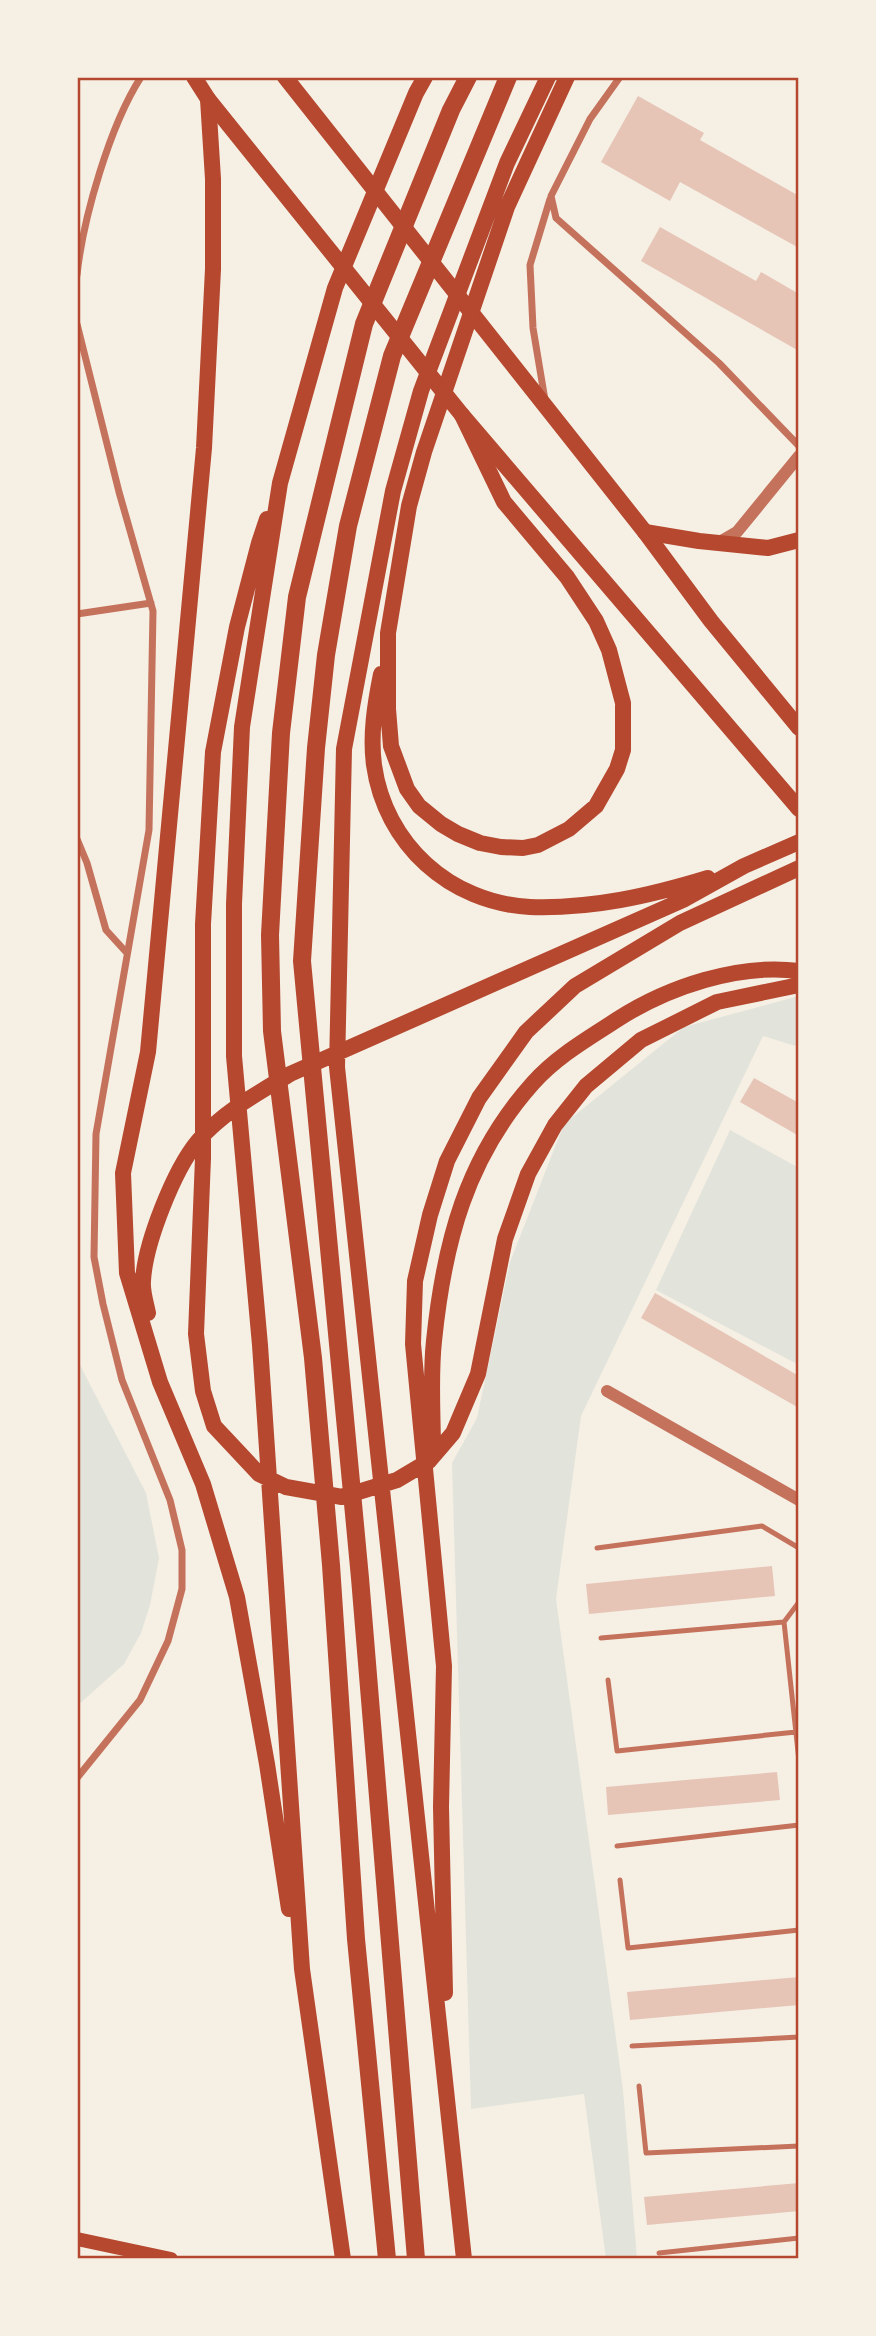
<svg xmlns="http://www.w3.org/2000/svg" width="876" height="2336" font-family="Cabin,sans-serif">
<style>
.green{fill:#e2e4dc}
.building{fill:#e6c5b7}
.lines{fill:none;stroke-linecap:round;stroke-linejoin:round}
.service{stroke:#c5725c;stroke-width:5}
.minor{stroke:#c5725c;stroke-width:7}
.tertiary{stroke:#c5725c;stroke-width:12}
.secondary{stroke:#b5482f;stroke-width:14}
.primary{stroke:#b5482f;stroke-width:16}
.trunk{stroke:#b5482f;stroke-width:16}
.motorway{stroke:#b5482f;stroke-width:18}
.neatline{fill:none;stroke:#b5482f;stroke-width:2.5}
</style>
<rect width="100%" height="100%" fill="#f6efe4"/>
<!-- green -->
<path class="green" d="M 799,996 L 799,1047 L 763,1036 L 581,1416 L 556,1599 L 623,2090 L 637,2259 L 606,2259 L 584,2094 L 471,2109 L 452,1463 L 477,1418 L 510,1262 L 564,1124 L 684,1027 Z
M 730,1130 L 799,1168 L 799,1365 L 656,1290 Z
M 77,1355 L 81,1367 L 146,1493 L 159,1558 L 150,1605 L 141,1633 L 124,1664 L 77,1706 Z"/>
<!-- building -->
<path class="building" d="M 638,96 L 704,133 L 700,140 L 799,196 L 799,248 L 680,182 L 670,201 L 601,162 Z
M 660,227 L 756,281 L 761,272 L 799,294 L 799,351 L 641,261 Z
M 754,1078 L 799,1103 L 799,1136 L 740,1102 Z
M 655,1293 L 799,1376 L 799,1408 L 641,1318 Z
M 772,1566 L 775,1596 L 589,1614 L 586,1584 Z
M 777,1772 L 780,1800 L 608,1815 L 606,1787 Z
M 799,1977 L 799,2005 L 630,2020 L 627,1992 Z
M 799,2183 L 799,2211 L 647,2225 L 644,2197 Z"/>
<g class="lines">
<!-- service -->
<path class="service" d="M 597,1548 L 762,1526 L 799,1548
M 799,1602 L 784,1622 L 799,1761
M 601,1638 L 784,1622
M 608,1680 L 617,1751 L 796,1732
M 617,1846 L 799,1825
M 620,1880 L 628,1948 L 799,1930
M 632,2046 L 799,2037
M 639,2086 L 646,2153 L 799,2146
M 659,2253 L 799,2238"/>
<!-- minor -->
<path class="minor" d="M 620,77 L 590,119 L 551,196 L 556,218 L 719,363 L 799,446
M 77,275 C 83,218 110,125 141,77
M 77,324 L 119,492 L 153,611 L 149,830 L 96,1134 L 94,1257 L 103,1304 L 122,1380 L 170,1500 L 182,1550 L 182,1589 L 168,1641 L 140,1700 L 77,1778
M 545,400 L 533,328 L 530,265 L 550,199
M 77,614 L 151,603
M 77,839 L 87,863 L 106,930 L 126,952"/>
<!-- tertiary -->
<path class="tertiary" d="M 718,543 L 737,532 L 799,456
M 607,1391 L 799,1500"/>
<!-- secondary -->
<path class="secondary" d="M 77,2239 L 171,2259"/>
<!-- primary -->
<path class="primary" d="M 194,77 L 208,99 L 462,415 L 799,809
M 285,77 L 645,532 L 711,621 L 799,728"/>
<!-- trunk -->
<path class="trunk" d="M 208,99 L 213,179 L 213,269 L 204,448 L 148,1052 L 123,1173 L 127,1273 L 160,1382 L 203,1484 L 237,1597 L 267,1764 L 289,1909
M 462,415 L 504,502 L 567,577 L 596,621 L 609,650 L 623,703 L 623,750 L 617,769 L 596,806 L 569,829 L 538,845 L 523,848 L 501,847 L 480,843 L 458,834 L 441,824 L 419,806 L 407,789 L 391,746 L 388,709 L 388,633 L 409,506 L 424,452 L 507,207 L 567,77
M 267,519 L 259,543 L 237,627 L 213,752 L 203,924 L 203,1158 L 196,1334 L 203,1391 L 214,1426 L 259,1474 L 286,1487 L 342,1497 L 397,1480 L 429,1461 L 453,1433 L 478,1374 L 505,1239 L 528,1174 L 555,1125 L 586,1086 L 641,1040 L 717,1002 L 799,985
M 645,532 L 699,541 L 768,548 L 799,540
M 381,674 C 375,704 370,735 374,765 C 385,844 450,903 530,907 C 592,909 649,896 708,878
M 148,1313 C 146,1303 142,1291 143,1281 C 145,1243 174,1170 198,1141 C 223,1112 258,1093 290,1074 L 683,900 L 744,866 L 799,842
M 433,1452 C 433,1416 430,1377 434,1341 C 444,1243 466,1158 533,1083 C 557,1056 589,1038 618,1019 C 668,987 739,963 799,971
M 445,1993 L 441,1807 L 444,1666 L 413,1344 L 415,1281 L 430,1215 L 447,1161 L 479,1098 L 526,1032 L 575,986 L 680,923 L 799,868
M 343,2259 L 302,1969 L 260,1345 L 234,1056 L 234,904 L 242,727 L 280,483 L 335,288 L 416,93 L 425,77
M 464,2259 L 337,1067 L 344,749 L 393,491 L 421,391 L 507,163 L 548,77"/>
<!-- motorway -->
<path class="motorway" d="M 387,2259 L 356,1939 L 331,1565 L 313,1358 L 272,1031 L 270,935 L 281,733 L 297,597 L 364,324 L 451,110 L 468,77
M 416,2259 L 360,1578 L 302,961 L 316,748 L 326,655 L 348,526 L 392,356 L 508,77"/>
</g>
<!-- border -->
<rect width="876" height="2336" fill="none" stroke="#f6efe4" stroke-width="158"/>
<rect x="79" y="79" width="718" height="2178" class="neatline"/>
</svg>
